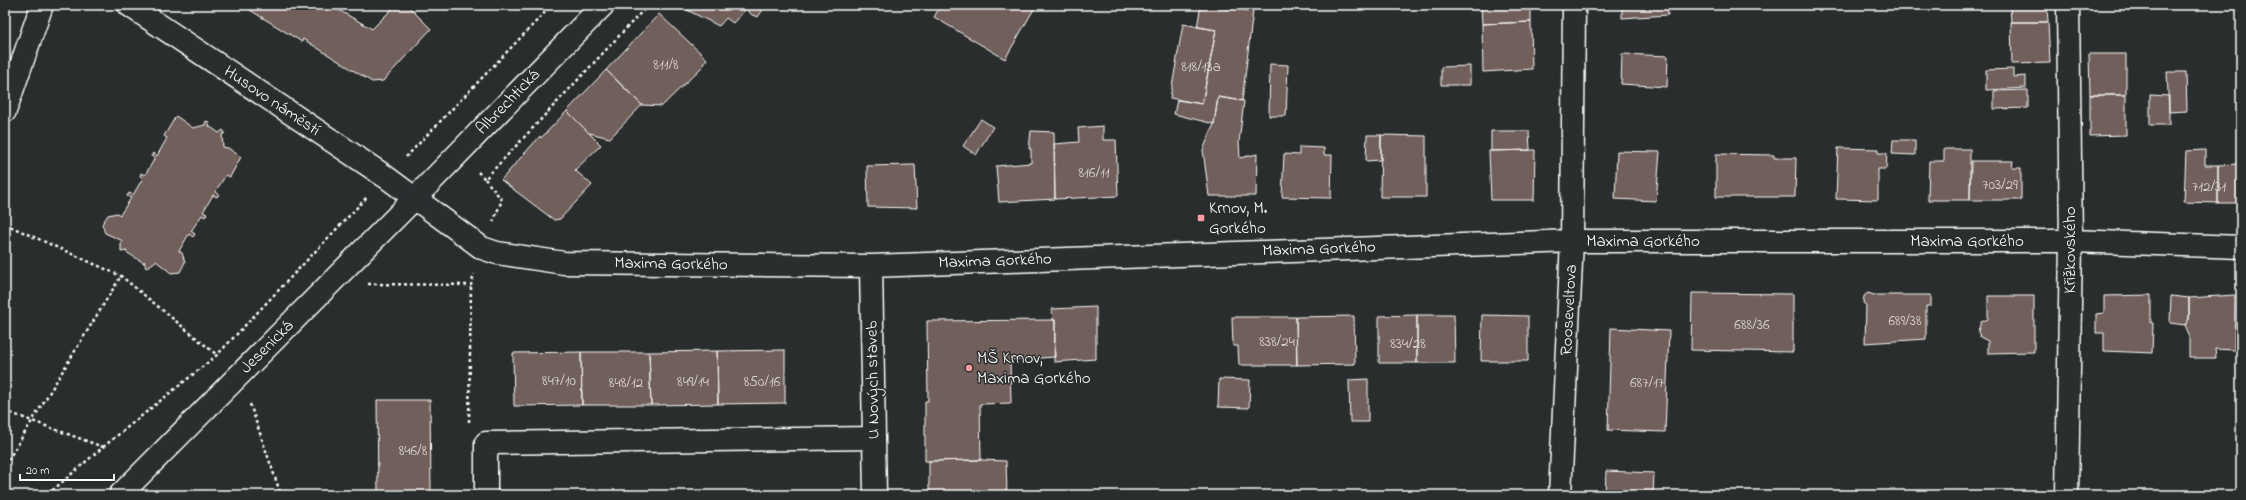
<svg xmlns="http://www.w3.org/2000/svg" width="2246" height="500" font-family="'Indie Flower',sans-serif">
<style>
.building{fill:#705e5a;stroke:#fff}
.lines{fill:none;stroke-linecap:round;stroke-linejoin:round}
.minor-casing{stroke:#fff;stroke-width:25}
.secondary-casing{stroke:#fff;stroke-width:25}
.path{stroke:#fff;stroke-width:2.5;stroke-dasharray:3 3;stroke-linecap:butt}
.minor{stroke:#2a2d2e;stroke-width:22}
.secondary{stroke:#2a2d2e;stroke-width:22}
.poi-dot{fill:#ff9aa2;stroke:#2a2d2e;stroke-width:1.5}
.labels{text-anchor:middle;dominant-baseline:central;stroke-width:3;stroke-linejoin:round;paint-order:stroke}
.number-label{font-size:15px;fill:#dbd7d6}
.street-label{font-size:17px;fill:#fff;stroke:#2a2d2e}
.poi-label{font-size:17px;fill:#fff;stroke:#2a2d2e;text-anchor:start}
</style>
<rect width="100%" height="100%" fill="#2a2d2e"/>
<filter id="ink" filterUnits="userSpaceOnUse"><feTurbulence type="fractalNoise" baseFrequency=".025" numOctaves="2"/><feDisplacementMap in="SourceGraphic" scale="8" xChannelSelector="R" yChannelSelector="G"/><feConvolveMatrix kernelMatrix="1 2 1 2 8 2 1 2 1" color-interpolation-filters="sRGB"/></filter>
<g filter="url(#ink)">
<!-- building -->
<path class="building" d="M 248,5 L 330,5 L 372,29 L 396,5 L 407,5 L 431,29 L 383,81 L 372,82 L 303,39 L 302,42 L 250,10 L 252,8 Z
M 677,5 L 766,5 L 758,17 L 752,15 L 746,9 L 733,23 L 726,18 L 719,26 Z
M 941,5 L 1027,5 L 1034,9 L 1005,59 L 934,17 Z
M 1201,5 L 1253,11 L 1242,101 L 1218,97 L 1214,124 L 1174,114 L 1177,100 L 1202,104 L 1216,30 L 1197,27 Z
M 1481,5 L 1531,5 L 1531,22 L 1482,24 Z
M 1622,5 L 1667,5 L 1668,15 L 1622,18 Z
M 2010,5 L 2047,5 L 2048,22 L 2011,22 Z
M 659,14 L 707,59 L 703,64 L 704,65 L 662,106 L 642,105 L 606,70 Z
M 1531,22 L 1532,69 L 1483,72 L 1482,24 Z
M 2011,22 L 2048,22 L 2050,63 L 2012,64 Z
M 1183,24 L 1216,30 L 1202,104 L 1170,98 Z
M 1622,54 L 1668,56 L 1667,87 L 1621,84 Z
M 2089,54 L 2126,54 L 2126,95 L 2090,95 Z
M 1270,64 L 1288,65 L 1286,116 L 1269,116 Z
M 1470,66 L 1470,85 L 1441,85 L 1441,67 Z
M 2013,69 L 2013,77 L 2026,76 L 2026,88 L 1986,90 L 1986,70 Z
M 606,70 L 642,105 L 610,138 L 589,133 L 567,111 Z
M 2167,72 L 2186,72 L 2187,111 L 2169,112 Z
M 2028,90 L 2028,108 L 1994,109 L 1994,91 Z
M 2090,95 L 2126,95 L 2126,135 L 2090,136 Z
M 2150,95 L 2169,96 L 2169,125 L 2150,125 Z
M 1218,97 L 1244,101 L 1239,142 L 1240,158 L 1257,154 L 1256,196 L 1209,196 L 1203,150 L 1214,124 Z
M 567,111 L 601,145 L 575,170 L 592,185 L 560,219 L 554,220 L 501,180 L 540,136 L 541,138 Z
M 176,116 L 193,128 L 205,125 L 206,121 L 209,122 L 209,126 L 219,133 L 223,130 L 225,133 L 222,135 L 223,147 L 228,148 L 241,157 L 230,177 L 226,175 L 215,192 L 219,194 L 217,197 L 213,195 L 203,212 L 207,214 L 205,217 L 202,215 L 191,231 L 195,234 L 193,237 L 189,234 L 179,251 L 182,253 L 185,262 L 180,272 L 171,273 L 156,261 L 146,268 L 144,261 L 144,263 L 126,252 L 127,251 L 121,252 L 121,244 L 123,241 L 105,233 L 102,224 L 108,215 L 117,213 L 120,215 L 131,198 L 127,196 L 129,193 L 133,195 L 143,178 L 140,176 L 141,173 L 145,175 L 155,158 L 151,156 L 153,153 L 157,156 L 167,138 L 164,136 Z
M 981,119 L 993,127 L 976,155 L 963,146 Z
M 1103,126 L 1103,140 L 1116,140 L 1118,196 L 1055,199 L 1054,144 L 1079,142 L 1078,128 Z
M 1031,131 L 1054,132 L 1055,199 L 999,202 L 996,166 L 1031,163 L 1031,149 L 1029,149 Z
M 1491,131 L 1529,131 L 1530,150 L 1491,151 Z
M 1367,135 L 1381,135 L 1381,160 L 1366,161 Z
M 1381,135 L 1426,136 L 1426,197 L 1380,197 Z
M 1893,140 L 1915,140 L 1915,155 L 1892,154 Z
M 1299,147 L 1324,148 L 1324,155 L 1332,155 L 1331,198 L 1282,197 L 1284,154 L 1299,155 Z
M 1838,148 L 1878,149 L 1878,153 L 1887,153 L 1886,169 L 1878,169 L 1878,200 L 1836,199 Z
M 1944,149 L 1970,149 L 1970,200 L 1928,200 L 1929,161 L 1944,161 Z
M 1535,150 L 1534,200 L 1491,200 L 1489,151 Z
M 2205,150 L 2205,165 L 2218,165 L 2218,203 L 2184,202 L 2186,151 Z
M 1617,151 L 1660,152 L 1656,201 L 1615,199 Z
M 1716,154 L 1774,155 L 1774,158 L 1796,158 L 1795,197 L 1716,197 Z
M 2237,159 L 2241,159 L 2241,203 L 2218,203 L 2218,165 L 2237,164 Z
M 1971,161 L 2013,161 L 2012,168 L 2021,168 L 2021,200 L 1970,200 Z
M 915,165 L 917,208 L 868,207 L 867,166 Z
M 1692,293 L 1793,294 L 1793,352 L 1691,350 Z
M 1868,293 L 1874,295 L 1931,295 L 1931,306 L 1926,306 L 1926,339 L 1865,343 L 1866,305 L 1863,303 L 1864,296 Z
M 2151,295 L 2151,323 L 2153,323 L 2152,353 L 2104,351 L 2104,333 L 2096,333 L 2096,314 L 2104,313 L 2104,296 Z
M 2235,295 L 2234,350 L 2215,349 L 2216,358 L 2189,358 L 2189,334 L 2185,325 L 2189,319 L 2189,298 Z
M 1988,296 L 2034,296 L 2034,352 L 1988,353 L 1988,341 L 1980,337 L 1978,331 L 1981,322 L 1988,319 Z
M 2171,296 L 2189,298 L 2189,319 L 2185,325 L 2170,323 Z
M 1096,307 L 1096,359 L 1054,362 L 1055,320 L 1053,320 L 1052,309 Z
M 1417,315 L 1417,363 L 1379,363 L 1379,316 Z
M 1417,315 L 1454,315 L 1455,363 L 1417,363 Z
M 1482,315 L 1528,316 L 1528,361 L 1481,361 Z
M 1354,316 L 1355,364 L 1297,365 L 1296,317 Z
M 1232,317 L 1296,317 L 1297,365 L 1239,365 L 1238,346 L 1233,346 Z
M 1055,320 L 1055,357 L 1010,360 L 1011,403 L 980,404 L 981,460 L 925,461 L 925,401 L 928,401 L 927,321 Z
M 1611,328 L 1669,331 L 1665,432 L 1608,430 Z
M 785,350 L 785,403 L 718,404 L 717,351 Z
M 717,351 L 718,404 L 651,405 L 649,352 Z
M 581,352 L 582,405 L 514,406 L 513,353 Z
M 581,352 L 649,352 L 651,405 L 582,405 Z
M 1219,379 L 1250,380 L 1249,408 L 1218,407 Z
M 1368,379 L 1368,422 L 1350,422 L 1349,380 Z
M 377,400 L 430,400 L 431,494 L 378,494 Z
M 981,460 L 1006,461 L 1007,495 L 929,495 L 929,461 Z
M 1606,471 L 1654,473 L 1653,495 L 1605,495 Z
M 378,494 L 431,494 L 432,495 L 378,495 Z"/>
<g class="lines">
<defs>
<path id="minor" d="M 129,5 L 386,177 L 482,248 L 497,253 L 564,263 L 871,266 L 1572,241 L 2071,241 L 2241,247
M 5,111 L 42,5
M 871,266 L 875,495
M 486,495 L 486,443 L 874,438
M 1560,495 L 1572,241 L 1574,5
M 2067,495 L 2071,241 L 2068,5"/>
<path id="secondary" d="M 120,495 L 414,199 L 603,5"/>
</defs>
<!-- minor casing -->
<use href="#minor" class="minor-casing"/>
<!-- secondary casing -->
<use href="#secondary" class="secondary-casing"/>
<!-- path -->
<path class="path" d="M 406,157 L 552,5
M 478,172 L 485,179 L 648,5
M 485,179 L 502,200 L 493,222
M 5,224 L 121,276 L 217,355
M 5,234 L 8,225
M 368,284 L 471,285 L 474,274
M 250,404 L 281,495
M 5,411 L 103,447 L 47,495
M 469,422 L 471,285
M 103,447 L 217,355 L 367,197
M 5,465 L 121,276"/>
<!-- minor -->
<use href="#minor" class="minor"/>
<!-- secondary -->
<use href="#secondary" class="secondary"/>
</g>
</g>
<!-- markers -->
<g class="poi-dot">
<rect x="1197" y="214" width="8" height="8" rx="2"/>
<circle cx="969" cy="368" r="4"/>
</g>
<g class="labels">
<!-- number labels -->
<g class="number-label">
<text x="666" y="65">811/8</text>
<text x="1201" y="67">818/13a</text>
<text x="1094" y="173">816/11</text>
<text x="2000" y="185">703/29</text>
<text x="2209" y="187">712/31</text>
<text x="1905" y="321">689/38</text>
<text x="1752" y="325">688/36</text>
<text x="1277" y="342">838/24</text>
<text x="1408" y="344">834/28</text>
<text x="559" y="381">847/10</text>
<text x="693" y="382">849/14</text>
<text x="762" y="382">850/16</text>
<text x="626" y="383">848/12</text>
<text x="1647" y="383">687/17</text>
<text x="413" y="451">846/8</text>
</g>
<!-- street labels -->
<g class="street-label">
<text transform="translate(272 101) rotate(34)">Husovo náměstí</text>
<text transform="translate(508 102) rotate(-46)">Albrechtická</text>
<text x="1643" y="241">Maxima Gorkého</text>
<text x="1967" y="241">Maxima Gorkého</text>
<text transform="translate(1319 249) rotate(-2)">Maxima Gorkého</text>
<text transform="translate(2070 250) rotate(-90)">Křižkovského</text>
<text transform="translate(995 261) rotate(-2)">Maxima Gorkého</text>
<text transform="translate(671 264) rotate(1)">Maxima Gorkého</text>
<text transform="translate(1569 310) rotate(-87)">Rooseveltova</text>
<text transform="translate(267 347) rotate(-45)">Jesenická</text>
<text transform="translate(873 380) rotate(-91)">U Nových staveb</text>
</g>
<!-- poi labels -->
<g class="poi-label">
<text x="1209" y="208">Krnov, M.<tspan x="1209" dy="20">Gorkého</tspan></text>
<text x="977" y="358">MŠ Krnov,<tspan x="977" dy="20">Maxima Gorkého</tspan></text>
</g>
</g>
<!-- margin -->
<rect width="2246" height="500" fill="none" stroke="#2a2d2e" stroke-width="20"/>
<rect x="10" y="10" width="2226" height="480" fill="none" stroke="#fff" stroke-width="1.5" filter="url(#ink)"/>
<!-- scale -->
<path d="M20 474v6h94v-6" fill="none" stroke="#ffffff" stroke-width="2"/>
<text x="26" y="474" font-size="12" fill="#ffffff" stroke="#2a2d2e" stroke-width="3" paint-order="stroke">20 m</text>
</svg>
